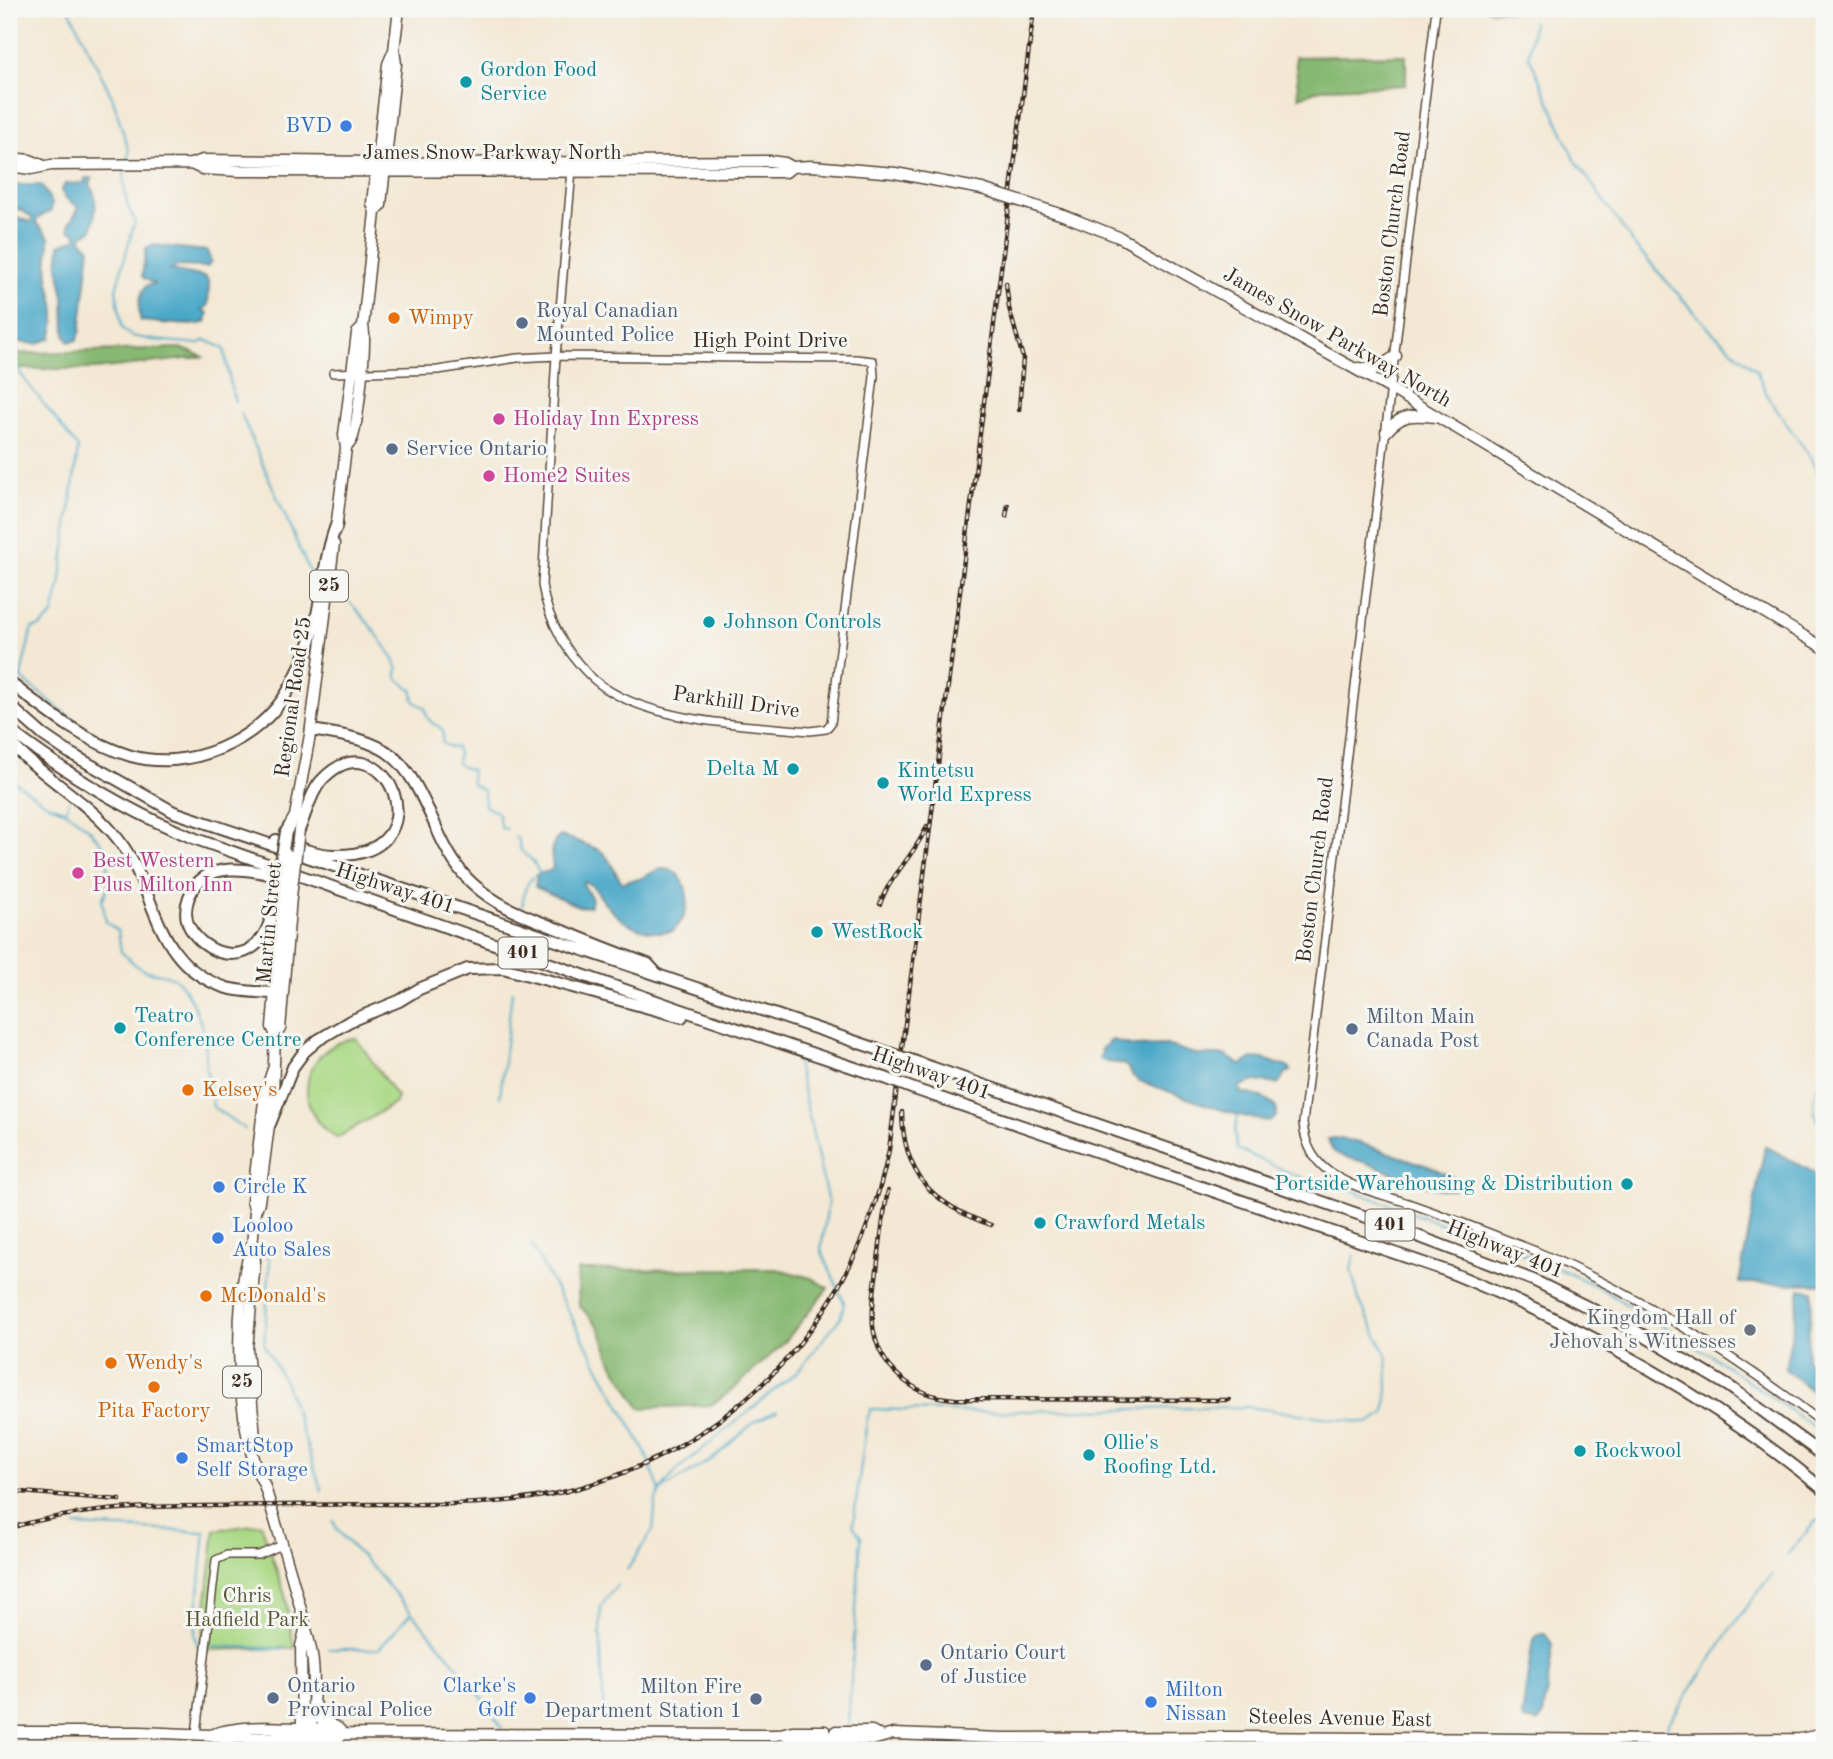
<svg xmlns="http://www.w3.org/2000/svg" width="1833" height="1759" font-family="'Old Standard TT',serif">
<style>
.green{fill:#abd986;stroke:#738252;stroke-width:2}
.forest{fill:#88b973;stroke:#627248;stroke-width:2}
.water{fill:#49a7c8;stroke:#426873;stroke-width:2}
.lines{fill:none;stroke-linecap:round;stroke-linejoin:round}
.stream{stroke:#49a7c8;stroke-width:2}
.minor-casing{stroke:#574639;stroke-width:10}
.major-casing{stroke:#574639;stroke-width:13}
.highway-casing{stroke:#574639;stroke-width:14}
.minor{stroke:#fff;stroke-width:7}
.major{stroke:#fff;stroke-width:10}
.highway{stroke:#fff;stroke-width:10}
.rail-casing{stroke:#3b2a1e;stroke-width:4.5}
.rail{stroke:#f6f6f2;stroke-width:2;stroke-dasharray:5;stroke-linecap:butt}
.major-bridge-casing{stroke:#574639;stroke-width:13;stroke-linecap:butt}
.highway-bridge-casing{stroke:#574639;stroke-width:14;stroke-linecap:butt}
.major-bridge{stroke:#fff;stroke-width:10}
.highway-bridge{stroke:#fff;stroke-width:10}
.culture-dot{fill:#0f9aa8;stroke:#f6f6f2;stroke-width:2.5}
.shop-dot{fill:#3f7fe0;stroke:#f6f6f2;stroke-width:2.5}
.food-dot{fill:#e8710a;stroke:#f6f6f2;stroke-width:2.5}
.service-dot{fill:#5c6f8a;stroke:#f6f6f2;stroke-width:2.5}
.hotel-dot{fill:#d1479c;stroke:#f6f6f2;stroke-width:2.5}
.worship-dot{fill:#6b7280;stroke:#f6f6f2;stroke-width:2.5}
.labels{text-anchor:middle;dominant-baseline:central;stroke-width:6;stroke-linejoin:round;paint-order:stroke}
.shield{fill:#f6f6f2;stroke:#73675e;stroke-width:2}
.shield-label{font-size:19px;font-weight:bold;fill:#3b2a1e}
.culture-label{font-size:21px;fill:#0d838f;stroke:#f6f6f2;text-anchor:start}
.shop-label{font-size:21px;fill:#366cbe;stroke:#f6f6f2;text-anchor:start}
.street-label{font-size:21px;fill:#3b2a1e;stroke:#f6f6f2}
.service-label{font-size:21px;fill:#4e5e75;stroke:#f6f6f2;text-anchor:start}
.food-label{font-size:21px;fill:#c56008;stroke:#f6f6f2;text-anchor:start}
.hotel-label{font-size:21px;fill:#b23c85;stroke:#f6f6f2;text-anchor:start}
.worship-label{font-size:21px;fill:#5b616d;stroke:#f6f6f2;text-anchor:end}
.park-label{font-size:21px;fill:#575638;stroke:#f6f6f2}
</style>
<rect width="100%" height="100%" fill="#f6f6f2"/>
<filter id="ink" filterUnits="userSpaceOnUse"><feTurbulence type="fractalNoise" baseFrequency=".0143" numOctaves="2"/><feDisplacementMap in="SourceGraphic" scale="14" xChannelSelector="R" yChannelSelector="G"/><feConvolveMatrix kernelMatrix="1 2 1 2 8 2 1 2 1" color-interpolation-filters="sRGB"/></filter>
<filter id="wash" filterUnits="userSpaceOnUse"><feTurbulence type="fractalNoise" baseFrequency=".00686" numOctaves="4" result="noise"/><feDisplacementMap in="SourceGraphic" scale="28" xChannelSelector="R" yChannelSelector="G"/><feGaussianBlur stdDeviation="1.57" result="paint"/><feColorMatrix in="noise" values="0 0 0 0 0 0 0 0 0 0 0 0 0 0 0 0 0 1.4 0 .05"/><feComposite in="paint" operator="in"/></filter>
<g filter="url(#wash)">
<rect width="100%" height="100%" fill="#f3e8d3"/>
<!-- green -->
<path class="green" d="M 356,1038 L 397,1097 L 395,1103 L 337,1138 C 289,1112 301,1045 356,1038 Z
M 261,1524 L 285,1595 L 294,1648 L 201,1650 L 215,1530 Z"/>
<!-- forest -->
<path class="forest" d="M 1486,9 L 1571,9 L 1570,14 Z
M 1406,55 L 1406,85 L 1324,88 L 1299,97 L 1295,57 Z
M 180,348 L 204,357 L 95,369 L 9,369 L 9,354 Z
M 777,1269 L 811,1278 L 828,1288 L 783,1344 L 730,1392 L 711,1405 L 640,1408 L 612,1362 L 599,1327 L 579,1305 L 577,1270 Z"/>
<!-- water -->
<path class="water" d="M 85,178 L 92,178 L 90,186 C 99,198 95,215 92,230 L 82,236 L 81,240 L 90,248 L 80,333 L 77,340 L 69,342 L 65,335 L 64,297 L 58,267 L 60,245 L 76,239 L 77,234 L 69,230 L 69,224 L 79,208 L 65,197 L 61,191 L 65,184 L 84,183 Z
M 9,185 L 41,185 L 52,203 L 51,211 L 38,218 L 36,223 L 49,237 C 50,250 46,263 48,276 C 52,302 60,309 51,338 L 37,344 L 9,341 L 9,229 L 17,217 L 30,222 L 33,218 L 19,209 L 9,214 Z
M 152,245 L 207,251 L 211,262 L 207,267 L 178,266 L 171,270 L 206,277 L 209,283 L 208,306 L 202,310 L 208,313 L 206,322 C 194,328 157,322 141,321 C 137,311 139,295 146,286 L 154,284 L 142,277 L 146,248 Z
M 560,836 C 564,836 598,849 601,851 C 611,858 615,875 623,883 C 629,879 632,881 639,879 C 647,877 654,869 664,869 C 687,870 692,902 683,918 C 681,923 676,927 673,931 C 646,936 620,924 604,902 C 598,894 595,885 585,882 L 583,884 L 592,899 L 590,906 L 580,907 L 535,887 L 537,874 L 550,871 L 553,867 C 551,855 549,845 560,836 Z
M 1112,1040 L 1134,1046 L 1166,1045 L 1198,1055 L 1225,1055 L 1241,1065 L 1252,1058 L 1264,1059 L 1290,1068 L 1291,1071 L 1286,1073 L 1278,1084 L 1255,1081 L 1240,1086 L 1240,1092 C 1255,1096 1269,1096 1277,1110 L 1276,1117 L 1270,1121 C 1235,1117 1199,1102 1165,1090 C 1156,1086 1143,1084 1135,1078 C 1130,1075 1130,1068 1125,1065 C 1116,1061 1107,1065 1099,1058 L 1102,1053 L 1101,1049 Z
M 1335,1138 L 1360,1143 L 1431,1167 L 1461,1181 C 1459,1186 1457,1190 1450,1190 C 1428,1189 1388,1171 1367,1163 C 1357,1159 1345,1159 1336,1153 C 1331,1150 1330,1145 1328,1139 Z
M 1765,1146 L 1824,1178 L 1824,1280 L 1822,1284 L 1739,1283 Z
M 1800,1289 L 1813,1291 L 1806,1359 L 1824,1374 L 1824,1401 L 1785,1369 Z
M 1540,1634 L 1545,1634 L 1553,1645 L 1544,1710 L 1543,1716 L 1538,1722 L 1524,1720 L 1522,1717 L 1532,1644 L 1534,1637 Z"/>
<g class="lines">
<!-- stream -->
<path class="stream" d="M 69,9 L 113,99 L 129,152 L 127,160
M 1533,21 L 1529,56 L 1575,160 L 1636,247 L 1713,333 L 1756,370 L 1769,399 L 1807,452 L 1824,484
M 125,169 C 122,188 125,204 135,221 L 116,289 L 122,328 L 131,336 L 153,340 L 199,344 L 205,340 L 224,348 L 232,392 L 235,401
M 14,339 L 16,368 L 78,448 L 60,586 L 53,615 L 40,627 L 32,628 L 20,679
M 241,414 L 310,573
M 350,603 C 361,613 393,653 397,667 C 398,670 397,674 397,678 L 413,691 C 412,701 415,703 424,707 C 426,710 426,715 428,718 C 434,729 447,723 442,742 L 447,746 L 456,748 L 458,754 L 457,763 L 462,767 L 471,770 L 472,784 L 484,791 L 485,806 C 505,817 495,809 501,828 L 507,829
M 9,669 L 78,723
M 9,778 L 47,804 L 66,811 L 89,829 L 107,850 L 109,885 L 102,900 L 106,922 L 118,931 L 121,952 C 128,957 135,966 142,969 C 154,975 168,972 178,981 C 189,992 204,1026 205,1041 C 207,1056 204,1069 210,1084 L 207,1088 L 212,1094 L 213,1107 L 245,1129
M 66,810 L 69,801
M 515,837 L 519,841 C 519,852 523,852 531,859 C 534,862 537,869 540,873
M 522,907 C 524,893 524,883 537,874
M 1824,1071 C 1815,1094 1806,1108 1824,1129
M 500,1097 L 512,991
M 1238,1116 L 1235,1131 L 1237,1149 C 1270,1163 1306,1184 1342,1187 L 1532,1257 L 1595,1285 L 1715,1358 L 1824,1434
M 531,1244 L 644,1449 L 660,1491 L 677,1470 L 798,1371 L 841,1317 L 844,1302 L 821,1250 L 828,1203 L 796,1059
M 263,1250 L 270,1261 L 264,1345 L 286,1384 L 322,1491
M 333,1521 C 340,1538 366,1559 378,1574 C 421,1624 468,1674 503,1729
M 76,1526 L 205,1532 L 195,1634 L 197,1645 L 201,1646
M 1787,1555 L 1816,1521 L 1824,1519
M 627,1570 L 653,1530 L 656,1500 L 660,1491 L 714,1458 L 754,1422 L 777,1411
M 210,1646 L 285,1649
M 329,1649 L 379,1649 L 410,1614
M 604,1722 L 600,1627 L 601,1606 L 617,1585
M 848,1724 L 861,1537 L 853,1525 L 867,1420 L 871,1409 L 976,1412 L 1248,1407 L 1368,1423 L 1385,1413 L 1388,1389 L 1387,1356 L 1359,1300 L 1351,1270 L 1354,1255
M 1662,1733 L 1739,1617 L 1772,1574
M 510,1740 L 517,1750
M 606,1750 L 606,1745"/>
</g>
</g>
<g filter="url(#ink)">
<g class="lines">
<defs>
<path id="minor" d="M 1436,9 L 1303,1123 C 1305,1145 1314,1163 1334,1175 C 1356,1189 1384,1195 1408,1203 C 1452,1218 1495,1235 1538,1252 C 1640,1295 1736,1357 1824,1424
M 333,373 L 438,370 L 517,358 L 556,356 L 856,359 L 873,361 L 874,377 L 831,723 L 826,729 L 810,731 C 748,725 658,723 605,688 C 587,676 573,658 562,640 C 552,622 545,605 542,585 L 556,356 L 572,170
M 196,1734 L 216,1560 L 227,1555 L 259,1555 L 282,1545
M 300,1750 L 301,1736
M 308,1750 L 310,1736
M 1391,1750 L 1392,1739"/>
<path id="major" d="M 9,158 L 30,160 L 42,165
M 191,164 L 202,169 L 239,171 L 786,172 L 792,167
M 9,166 L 31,169 L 51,165 L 191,164 L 203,160 L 449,163 L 770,161 L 785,163 L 792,167 L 812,166 L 895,173 L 982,189
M 375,212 L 381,205 L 396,64 L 394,50 L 399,9
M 1063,215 L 1121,238 L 1391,389 L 1824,648
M 1358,368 L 1375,369 L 1396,356
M 1386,432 C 1401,414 1413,414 1435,417
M 346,448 C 348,445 351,442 352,439 C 358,426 367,338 363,327 L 375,212 L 372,203 L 388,64 L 394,50
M 336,529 L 346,448 L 344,435 L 357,333 L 363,327
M 290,825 L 295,816 L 310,735 L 334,544
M 275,1033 L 280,1029 L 291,897
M 255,1212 L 259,1202 L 273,1094 L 275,1033 L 272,1027 L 283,894
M 252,1246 C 232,1294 235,1438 264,1484 C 280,1537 297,1590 310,1645 C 317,1673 313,1707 310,1736
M 255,1437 L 247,1349 L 255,1261 L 252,1246 L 255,1212 L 252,1201 L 265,1093 L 273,1069
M 316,1706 L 320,1719 L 338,1728
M 840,1731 L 872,1731 L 880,1736
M 9,1732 L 140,1732 L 210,1735 L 222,1738 L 340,1737 L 344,1734 L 776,1735 L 792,1731 L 825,1731
M 302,1732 L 301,1646 L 305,1630
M 785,1734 L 790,1738 L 835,1737 L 872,1740 L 893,1734 L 1002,1738 L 1228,1737 L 1666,1740 L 1800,1739 L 1824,1734
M 211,1735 C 244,1722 304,1729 340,1730
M 1800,1739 L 1810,1743 L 1824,1743
M 833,1750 L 836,1731
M 841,1750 L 844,1732"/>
<path id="highway" d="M 9,682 C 45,710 86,743 131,756 C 189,772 258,742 288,691 C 296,678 302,662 308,647 C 323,608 321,563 337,523
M 9,705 L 43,735 L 68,752 L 174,812 L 892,1054
M 9,730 C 67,774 128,812 196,839 L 682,1010 L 885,1078
M 311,730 C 392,742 403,753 436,827 C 445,848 456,869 473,884 C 498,907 528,917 558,929 C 588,941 617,953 648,964 L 658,975
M 9,741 C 39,775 83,798 113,833 C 160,886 148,963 227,988 C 241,992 259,992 275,993
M 276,840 C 294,846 313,854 333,855 C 448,859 384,711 321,781 C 310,794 306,814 299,830
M 276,892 C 274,907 271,926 262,938 C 242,965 206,955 190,928 C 185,919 185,907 189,897 C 205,857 253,870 285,878
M 922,1064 L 1378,1221 L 1533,1280 L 1634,1330 L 1730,1387 L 1824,1456
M 914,1089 L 1447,1271 C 1586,1328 1708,1394 1824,1490
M 270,1124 L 293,1067 L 304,1052 L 318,1040 L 350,1021 L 399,1001 L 419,989 L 468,969 L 503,968 L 682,1017"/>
</defs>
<!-- minor casing -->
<use href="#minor" class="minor-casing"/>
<!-- major casing -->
<use href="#major" class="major-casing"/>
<!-- highway casing -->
<use href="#highway" class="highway-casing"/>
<!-- minor -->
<use href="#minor" class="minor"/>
<!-- major -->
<use href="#major" class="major"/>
<!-- highway -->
<use href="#highway" class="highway"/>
<defs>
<path id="rail" d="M 1006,283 L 1009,308 L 1023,358 L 1019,410
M 1006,516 L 1008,505
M 880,904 C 890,875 915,855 927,826
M 902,1112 C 903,1176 934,1205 991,1225
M 888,1191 C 883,1214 881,1237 878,1261 C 876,1282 871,1304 873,1326 C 878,1368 914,1397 955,1399 L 1229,1400
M 9,1491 L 120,1500
M 9,1528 C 75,1509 140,1506 208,1506 C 267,1505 325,1505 383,1504 C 428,1504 472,1505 516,1500 C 606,1490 692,1449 758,1388 C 827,1324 870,1242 889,1150 L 1034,9"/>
</defs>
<!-- rail casing -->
<use href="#rail" class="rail-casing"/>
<!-- rail -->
<use href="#rail" class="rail"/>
<defs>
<path id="major-bridge" d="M 982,189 L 1063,215
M 283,894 L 287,854
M 291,897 L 299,830"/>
<path id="highway-bridge" d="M 276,892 L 286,832 L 290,825
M 892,1054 L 922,1064
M 885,1078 L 914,1089"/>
</defs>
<!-- major-bridge casing -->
<use href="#major-bridge" class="major-bridge-casing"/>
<!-- highway-bridge casing -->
<use href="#highway-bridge" class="highway-bridge-casing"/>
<!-- major-bridge -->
<use href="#major-bridge" class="major-bridge"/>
<!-- highway-bridge -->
<use href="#highway-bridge" class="highway-bridge"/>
</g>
</g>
<!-- markers -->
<g class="culture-dot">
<circle cx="466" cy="82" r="7"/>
<circle cx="709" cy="622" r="7"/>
<circle cx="793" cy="769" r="7"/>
<circle cx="883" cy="783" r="7"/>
<circle cx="817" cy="932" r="7"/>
<circle cx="120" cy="1028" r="7"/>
<circle cx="1627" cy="1184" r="7"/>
<circle cx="1040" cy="1223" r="7"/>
<circle cx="1580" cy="1451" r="7"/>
<circle cx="1089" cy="1455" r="7"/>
</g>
<g class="shop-dot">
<circle cx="346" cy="126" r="7"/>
<circle cx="219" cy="1187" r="7"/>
<circle cx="218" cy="1238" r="7"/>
<circle cx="182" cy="1458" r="7"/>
<circle cx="530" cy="1698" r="7"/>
<circle cx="1151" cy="1702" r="7"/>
</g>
<g class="food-dot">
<circle cx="394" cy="318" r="7"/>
<circle cx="188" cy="1090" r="7"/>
<circle cx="206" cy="1296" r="7"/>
<circle cx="111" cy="1363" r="7"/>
<circle cx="154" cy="1387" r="7"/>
</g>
<g class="service-dot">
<circle cx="522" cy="323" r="7"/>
<circle cx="392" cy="449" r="7"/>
<circle cx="1352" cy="1029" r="7"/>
<circle cx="926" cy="1665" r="7"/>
<circle cx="273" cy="1698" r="7"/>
<circle cx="756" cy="1699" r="7"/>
</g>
<g class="hotel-dot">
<circle cx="499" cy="419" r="7"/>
<circle cx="489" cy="476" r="7"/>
<circle cx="78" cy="873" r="7"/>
</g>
<circle class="worship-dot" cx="1750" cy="1330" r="7"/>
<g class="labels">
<!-- shield labels -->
<g class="shield">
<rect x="310" y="570.5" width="38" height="31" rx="5"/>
<rect x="498.5" y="937.5" width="49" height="31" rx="5"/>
<rect x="1365.5" y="1209.5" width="49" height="31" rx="5"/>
<rect x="223" y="1366.5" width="38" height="31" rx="5"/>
</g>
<g class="shield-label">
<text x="329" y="586">25</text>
<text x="523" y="953">401</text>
<text x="1390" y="1225">401</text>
<text x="242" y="1382">25</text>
</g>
<!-- culture labels -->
<g class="culture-label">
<text x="480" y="70">Gordon Food<tspan x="480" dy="24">Service</tspan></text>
<text x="723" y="622">Johnson Controls</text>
<text x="779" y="769" text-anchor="end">Delta M</text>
<text x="897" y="771">Kintetsu<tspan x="897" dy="24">World Express</tspan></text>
<text x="831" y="932">WestRock</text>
<text x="134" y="1016">Teatro<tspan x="134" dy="24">Conference Centre</tspan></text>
<text x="1613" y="1184" text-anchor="end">Portside Warehousing &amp; Distribution</text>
<text x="1054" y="1223">Crawford Metals</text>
<text x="1103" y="1443">Ollie's<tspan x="1103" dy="24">Roofing Ltd.</tspan></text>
<text x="1594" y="1451">Rockwool</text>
</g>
<!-- shop labels -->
<g class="shop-label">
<text x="332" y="126" text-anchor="end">BVD</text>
<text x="233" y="1187">Circle K</text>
<text x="232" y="1226">Looloo<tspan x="232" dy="24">Auto Sales</tspan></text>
<text x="196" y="1446">SmartStop<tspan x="196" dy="24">Self Storage</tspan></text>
<text x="516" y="1686" text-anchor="end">Clarke's<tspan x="516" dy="24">Golf</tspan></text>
<text x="1165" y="1690">Milton<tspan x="1165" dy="24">Nissan</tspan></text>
</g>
<!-- street labels -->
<g class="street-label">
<text x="492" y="153">James Snow Parkway North</text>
<text transform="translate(1393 224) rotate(-83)">Boston Church Road</text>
<text transform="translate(1337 338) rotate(30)">James Snow Parkway North</text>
<text x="770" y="341">High Point Drive</text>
<text transform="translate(294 697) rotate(-82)">Regional Road 25</text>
<text transform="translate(736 703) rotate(8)">Parkhill Drive</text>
<text transform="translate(1316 870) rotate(-83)">Boston Church Road</text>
<text transform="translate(395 889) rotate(18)">Highway 401</text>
<text transform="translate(270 923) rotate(-85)">Martin Street</text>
<text transform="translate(931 1074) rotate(19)">Highway 401</text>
<text transform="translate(1505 1250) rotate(22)">Highway 401</text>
<text transform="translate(1340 1719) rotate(1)">Steeles Avenue East</text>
</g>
<!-- service labels -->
<g class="service-label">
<text x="536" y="311">Royal Canadian<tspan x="536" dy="24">Mounted Police</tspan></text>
<text x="406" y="449">Service Ontario</text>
<text x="1366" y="1017">Milton Main<tspan x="1366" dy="24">Canada Post</tspan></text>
<text x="940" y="1653">Ontario Court<tspan x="940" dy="24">of Justice</tspan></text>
<text x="287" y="1686">Ontario<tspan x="287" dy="24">Provincal Police</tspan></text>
<text x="742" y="1687" text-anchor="end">Milton Fire<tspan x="742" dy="24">Department Station 1</tspan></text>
</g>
<!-- food labels -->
<g class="food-label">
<text x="408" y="318">Wimpy</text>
<text x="202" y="1090">Kelsey's</text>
<text x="220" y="1296">McDonald's</text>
<text x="125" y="1363">Wendy's</text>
<text x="154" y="1411" text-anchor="middle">Pita Factory</text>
</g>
<!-- hotel labels -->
<g class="hotel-label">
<text x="513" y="419">Holiday Inn Express</text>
<text x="503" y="476">Home2 Suites</text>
<text x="92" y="861">Best Western<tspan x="92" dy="24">Plus Milton Inn</tspan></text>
</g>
<!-- worship labels -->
<g class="worship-label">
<text x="1736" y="1318">Kingdom Hall of<tspan x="1736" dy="24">Jehovah's Witnesses</tspan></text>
</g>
<!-- park labels -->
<g class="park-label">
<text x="247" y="1596">Chris<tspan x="247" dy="24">Hadfield Park</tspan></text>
</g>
</g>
<!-- margin -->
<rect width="1833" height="1759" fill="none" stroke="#f6f6f2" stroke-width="35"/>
</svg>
